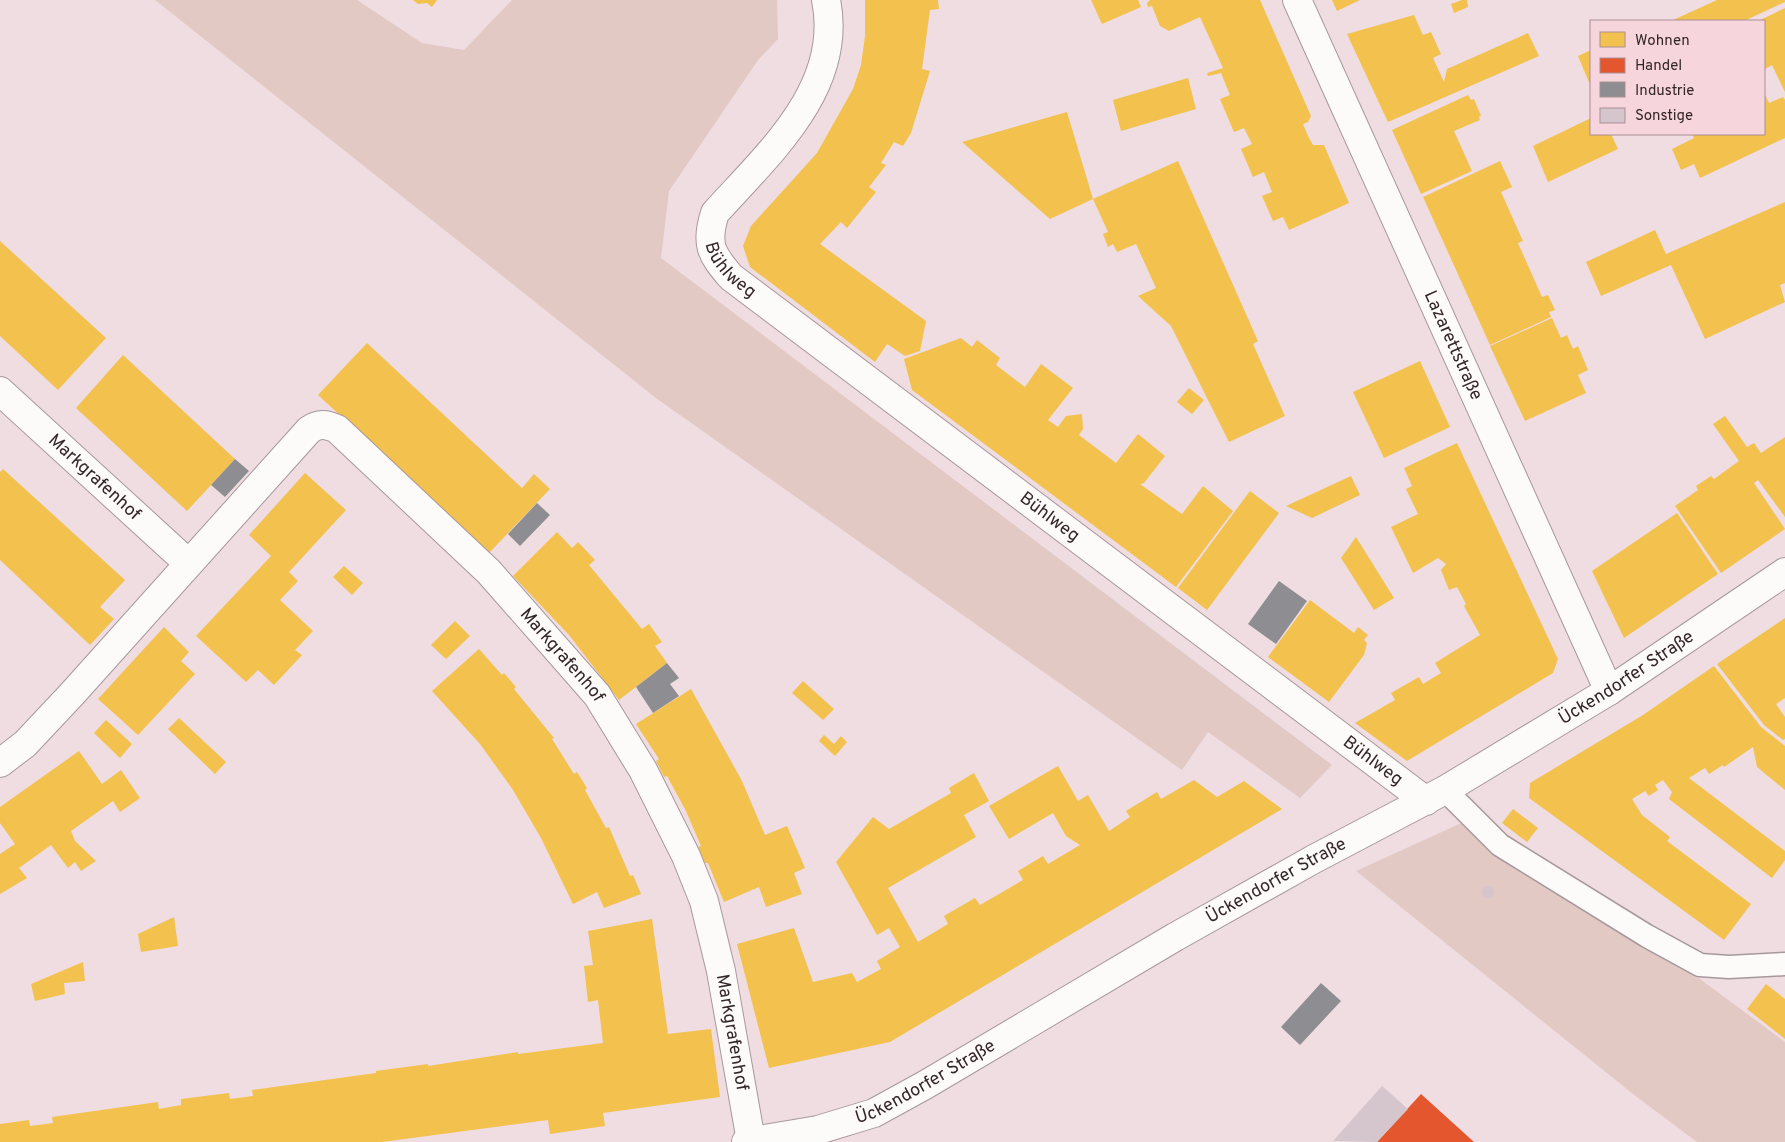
<svg xmlns="http://www.w3.org/2000/svg" width="1785" height="1142" font-family="Overpass,sans-serif">
<style>
.green{fill:#e2c9c4}
.homes{fill:#f2c14e}
.shops{fill:#e4572e}
.industry{fill:#8d8d92}
.building{fill:#d5c5cc}
.lines{fill:none;stroke-linecap:round;stroke-linejoin:round}
.lane-casing{stroke:#a6989b;stroke-width:25}
.street-casing{stroke:#a6989b;stroke-width:30}
.secondary-casing{stroke:#a6989b;stroke-width:30}
.lane{stroke:#fdfafa;stroke-width:22}
.street{stroke:#fdfafa;stroke-width:28}
.secondary{stroke:#fdfafa;stroke-width:28}
.labels{text-anchor:middle;dominant-baseline:central;stroke-width:5;stroke-linejoin:round;paint-order:stroke}
.street-label{font-size:18px;fill:#332629;stroke:#f7d5dc}
</style>
<rect width="100%" height="100%" fill="#efdde1"/>
<!-- green -->
<path class="green" d="M 155,0 L 357,0 L 422,43 L 464,50 L 512,0 L 777,0 L 778,39 L 758,60 L 669,191 L 661,258 L 1332,765 L 1300,798 L 1208,732 L 1182,770 L 656,398 Z
M 1479,815 L 1785,1042 L 1785,1142 L 1697,1142 L 1633,1094 L 1356,871 Z"/>
<!-- homes -->
<path class="homes" d="M 413,0 L 437,0 L 432,7 L 427,3 L 418,4 Z
M 865,0 L 938,0 L 939,9 L 930,10 L 922,69 L 930,71 L 911,133 L 903,146 L 894,142 L 881,163 L 886,165 L 869,187 L 876,192 L 847,228 L 841,222 L 820,244 L 926,321 L 920,351 L 905,356 L 887,344 L 875,362 L 750,267 L 743,246 L 751,226 L 817,153 L 853,89 L 861,65 L 865,36 Z
M 1091,0 L 1138,0 L 1141,7 L 1102,24 Z
M 1150,0 L 1260,0 L 1311,116 L 1308,122 L 1303,124 L 1308,136 L 1313,145 L 1324,145 L 1349,203 L 1289,230 L 1283,217 L 1273,221 L 1262,196 L 1272,192 L 1264,172 L 1253,177 L 1241,149 L 1252,144 L 1244,128 L 1234,132 L 1220,99 L 1230,95 L 1221,73 L 1208,76 L 1207,73 L 1223,68 L 1200,17 L 1169,31 L 1160,26 L 1152,6 L 1148,7 L 1147,3 Z
M 1332,0 L 1360,0 L 1337,11 Z
M 1462,0 L 1467,0 L 1468,7 L 1454,13 L 1451,4 Z
M 1717,0 L 1785,0 L 1785,2 L 1744,21 L 1671,21 Z
M 1785,8 L 1785,92 L 1772,65 L 1765,69 L 1764,66 L 1764,21 L 1758,21 Z
M 1414,15 L 1423,35 L 1431,32 L 1441,54 L 1433,58 L 1444,82 L 1447,69 L 1528,33 L 1539,56 L 1388,122 L 1347,34 Z
M 1591,50 L 1591,87 L 1578,56 Z
M 1188,78 L 1196,109 L 1121,131 L 1113,100 Z
M 1764,92 L 1769,103 L 1783,97 L 1785,100 L 1785,138 L 1700,178 L 1694,164 L 1681,170 L 1672,149 L 1694,138 L 1692,134 L 1764,134 Z
M 1468,95 L 1471,100 L 1474,99 L 1481,116 L 1479,117 L 1480,120 L 1454,131 L 1472,171 L 1421,194 L 1392,130 Z
M 1067,112 L 1093,199 L 1050,219 L 962,142 Z
M 1591,118 L 1591,134 L 1611,134 L 1618,149 L 1548,182 L 1533,146 Z
M 1178,161 L 1258,341 L 1253,344 L 1285,416 L 1229,442 L 1171,326 L 1138,296 L 1156,288 L 1136,244 L 1117,252 L 1113,244 L 1108,247 L 1103,234 L 1108,232 L 1093,199 Z
M 1500,161 L 1512,187 L 1501,192 L 1523,241 L 1518,243 L 1542,297 L 1548,295 L 1555,310 L 1549,312 L 1551,317 L 1490,345 L 1423,197 Z
M 1785,202 L 1785,283 L 1780,285 L 1785,302 L 1705,339 L 1671,265 L 1601,296 L 1586,262 L 1655,230 L 1666,254 Z
M 0,241 L 106,338 L 58,390 L 0,336 Z
M 1552,318 L 1561,338 L 1567,335 L 1573,349 L 1578,346 L 1588,370 L 1578,375 L 1586,393 L 1525,421 L 1490,346 Z
M 961,338 L 972,347 L 977,340 L 1000,358 L 996,365 L 1025,387 L 1041,364 L 1073,388 L 1048,420 L 1058,427 L 1066,416 L 1082,414 L 1083,429 L 1079,435 L 1116,463 L 1138,434 L 1165,456 L 1144,483 L 1140,484 L 1182,514 L 1203,486 L 1233,511 L 1176,587 L 912,390 L 904,359 Z
M 367,343 L 522,488 L 534,474 L 550,489 L 489,553 L 318,395 Z
M 123,355 L 235,459 L 187,511 L 76,408 Z
M 1420,361 L 1450,427 L 1384,458 L 1353,392 Z
M 1189,388 L 1204,400 L 1192,414 L 1177,402 Z
M 1725,416 L 1747,447 L 1754,443 L 1761,453 L 1785,437 L 1785,517 L 1758,480 L 1754,483 L 1785,529 L 1721,573 L 1675,506 L 1698,490 L 1696,486 L 1711,476 L 1714,479 L 1739,461 L 1713,424 Z
M 1457,443 L 1558,659 L 1553,673 L 1407,761 L 1355,723 L 1395,700 L 1391,693 L 1419,677 L 1423,684 L 1441,673 L 1435,663 L 1480,635 L 1464,606 L 1466,604 L 1457,587 L 1449,590 L 1441,570 L 1446,564 L 1438,558 L 1413,573 L 1391,527 L 1418,514 L 1406,489 L 1412,486 L 1404,468 Z
M 3,469 L 125,580 L 100,607 L 114,619 L 90,645 L 0,560 L 0,472 Z
M 305,473 L 346,510 L 289,572 L 298,581 L 280,600 L 313,631 L 295,650 L 302,655 L 274,685 L 258,670 L 246,682 L 196,636 L 271,556 L 249,535 Z
M 1351,476 L 1360,495 L 1312,518 L 1286,506 Z
M 1250,491 L 1279,513 L 1207,610 L 1178,588 Z
M 1677,513 L 1718,574 L 1624,638 L 1592,571 Z
M 557,532 L 572,548 L 578,542 L 595,560 L 589,565 L 642,629 L 649,624 L 662,642 L 655,646 L 667,663 L 619,700 L 569,635 L 513,576 Z
M 1356,537 L 1394,598 L 1374,610 L 1341,558 Z
M 344,566 L 363,583 L 352,595 L 333,577 Z
M 1310,600 L 1354,633 L 1358,627 L 1368,635 L 1364,640 L 1367,643 L 1364,655 L 1329,702 L 1268,657 Z
M 1785,618 L 1785,698 L 1776,704 L 1785,717 L 1785,739 L 1783,740 L 1764,725 L 1717,664 Z
M 455,621 L 470,636 L 446,659 L 431,645 Z
M 164,627 L 189,652 L 181,661 L 195,674 L 138,735 L 98,699 Z
M 479,649 L 502,675 L 504,673 L 516,687 L 514,689 L 554,738 L 552,739 L 574,774 L 577,772 L 587,788 L 585,790 L 606,828 L 609,827 L 630,876 L 633,875 L 641,894 L 604,908 L 597,892 L 573,904 L 541,838 L 513,790 L 480,744 L 432,691 Z
M 1714,666 L 1761,727 L 1785,746 L 1785,790 L 1757,767 L 1753,747 L 1724,767 L 1723,765 L 1709,774 L 1705,768 L 1689,778 L 1785,851 L 1785,860 L 1772,878 L 1669,799 L 1672,792 L 1663,780 L 1655,785 L 1658,790 L 1649,796 L 1645,791 L 1632,799 L 1642,815 L 1670,837 L 1667,841 L 1751,904 L 1724,940 L 1529,798 L 1530,783 L 1643,715 Z
M 803,681 L 834,709 L 823,720 L 792,693 Z
M 691,689 L 742,781 L 765,835 L 787,826 L 805,868 L 794,873 L 802,894 L 766,907 L 759,887 L 724,902 L 708,863 L 705,863 L 698,847 L 701,846 L 686,811 L 667,776 L 664,777 L 656,761 L 659,759 L 636,724 Z
M 179,718 L 226,762 L 215,774 L 168,729 Z
M 106,720 L 132,744 L 120,758 L 94,733 Z
M 824,735 L 834,744 L 841,736 L 847,742 L 835,756 L 819,741 Z
M 79,751 L 102,784 L 121,770 L 140,798 L 120,812 L 113,801 L 71,831 L 75,841 L 96,861 L 81,871 L 75,862 L 68,868 L 51,845 L 19,868 L 27,878 L 0,894 L 0,854 L 15,844 L 0,823 L 0,807 Z
M 1058,766 L 1078,801 L 1088,795 L 1109,831 L 1130,817 L 1126,811 L 1157,792 L 1161,799 L 1194,780 L 1217,797 L 1244,781 L 1282,809 L 890,1042 L 769,1068 L 737,944 L 794,928 L 813,982 L 852,973 L 857,982 L 881,969 L 877,961 L 900,947 L 889,928 L 877,935 L 836,862 L 873,817 L 889,829 L 951,793 L 949,788 L 974,773 L 989,801 L 964,815 L 976,837 L 888,888 L 918,942 L 948,924 L 944,916 L 975,898 L 980,905 L 1023,880 L 1018,871 L 1043,856 L 1048,864 L 1080,845 L 1066,836 L 1053,813 L 1009,839 L 989,806 Z
M 1513,809 L 1538,828 L 1527,842 L 1502,823 Z
M 174,917 L 178,946 L 141,952 L 138,934 Z
M 652,919 L 668,1034 L 711,1029 L 720,1097 L 603,1113 L 605,1126 L 550,1134 L 548,1120 L 382,1142 L 0,1142 L 0,1124 L 29,1120 L 30,1126 L 53,1123 L 52,1117 L 158,1102 L 159,1109 L 181,1105 L 181,1099 L 229,1093 L 230,1099 L 253,1096 L 252,1090 L 376,1073 L 376,1071 L 428,1064 L 428,1066 L 518,1052 L 518,1054 L 603,1043 L 598,1000 L 588,1002 L 584,966 L 593,965 L 588,931 Z
M 83,962 L 85,981 L 64,983 L 65,994 L 35,1001 L 31,984 Z
M 1766,984 L 1785,999 L 1785,1039 L 1747,1009 Z"/>
<!-- shops -->
<path class="shops" d="M 1421,1094 L 1474,1142 L 1377,1142 Z"/>
<!-- industry -->
<path class="industry" d="M 235,459 L 249,471 L 225,497 L 211,485 Z
M 537,503 L 550,515 L 520,546 L 508,534 Z
M 1279,581 L 1307,601 L 1276,644 L 1248,624 Z
M 667,663 L 679,678 L 670,684 L 679,696 L 653,713 L 636,687 Z
M 1321,983 L 1341,1001 L 1300,1045 L 1281,1027 Z"/>
<!-- building -->
<path class="building" d="M1482 892a6 6 0 1 1 12 0a6 6 0 1 1-12 0Z
M 1382,1086 L 1408,1109 L 1377,1142 L 1333,1141 Z"/>
<g class="lines">
<defs>
<path id="lane" d="M 1445,790 L 1500,845 L 1647,936 L 1700,965 L 1729,967 L 1785,964"/>
<g id="street">
<path id="s1" d="M 826,0 C 844,88 768,154 715,213 C 705,244 711,254 731,277 L 1426,801"/>
<path id="s2" d="M 1297,0 L 1609,691"/>
<path id="s3" d="M 0,391 L 188,563"/>
<path id="s4" d="M 0,763 L 25,744 L 72,694 L 309,430 C 319,423 326,424 337,429 L 489,572 L 597,695 L 643,770 L 686,856 L 704,901 L 721,971 L 751,1141"/>
</g>
<g id="secondary">
<path id="s5" d="M 746,1142 L 818,1130 L 874,1113 L 925,1085 L 1175,937 L 1314,859 L 1445,790 L 1609,691 L 1785,572"/>
</g>
</defs>
<!-- lane casing -->
<use href="#lane" class="lane-casing"/>
<!-- street casing -->
<use href="#street" class="street-casing"/>
<!-- secondary casing -->
<use href="#secondary" class="secondary-casing"/>
<!-- lane -->
<use href="#lane" class="lane"/>
<!-- street -->
<use href="#street" class="street"/>
<!-- secondary -->
<use href="#secondary" class="secondary"/>
</g>
<g class="labels">
<!-- street labels -->
<g class="street-label">
<text stroke="none"><textPath href="#s1" startOffset="315">Bühlweg</textPath></text>
<text stroke="none"><textPath href="#s2" startOffset="379">Lazarettstraße</textPath></text>
<text stroke="none"><textPath href="#s3" startOffset="128">Markgrafenhof</textPath></text>
<text stroke="none"><textPath href="#s1" startOffset="720">Bühlweg</textPath></text>
<text stroke="none"><textPath href="#s4" startOffset="804">Markgrafenhof</textPath></text>
<text stroke="none"><textPath href="#s5" startOffset="1001">Ückendorfer Straße</textPath></text>
<text stroke="none"><textPath href="#s1" startOffset="1125">Bühlweg</textPath></text>
<text stroke="none"><textPath href="#s5" startOffset="596">Ückendorfer Straße</textPath></text>
<text stroke="none"><textPath href="#s4" startOffset="1224">Markgrafenhof</textPath></text>
<text stroke="none"><textPath href="#s5" startOffset="191">Ückendorfer Straße</textPath></text>
</g>
</g>
<!-- legend -->
<rect x="1590" y="20" width="175" height="115" fill="#f7d5dc" stroke="#a98f94"/>
<rect x="1600" y="32" width="25" height="15" fill="#f2c14e" stroke="#a98f94"/>
<text x="1635" y="45" font-size="15" fill="#332629">Wohnen</text>
<rect x="1600" y="58" width="25" height="15" fill="#e4572e" stroke="#a98f94"/>
<text x="1635" y="70" font-size="15" fill="#332629">Handel</text>
<rect x="1600" y="82" width="25" height="15" fill="#8d8d92" stroke="#a98f94"/>
<text x="1635" y="95" font-size="15" fill="#332629">Industrie</text>
<rect x="1600" y="108" width="25" height="15" fill="#d5c5cc" stroke="#a98f94"/>
<text x="1635" y="120" font-size="15" fill="#332629">Sonstige</text>
</svg>
